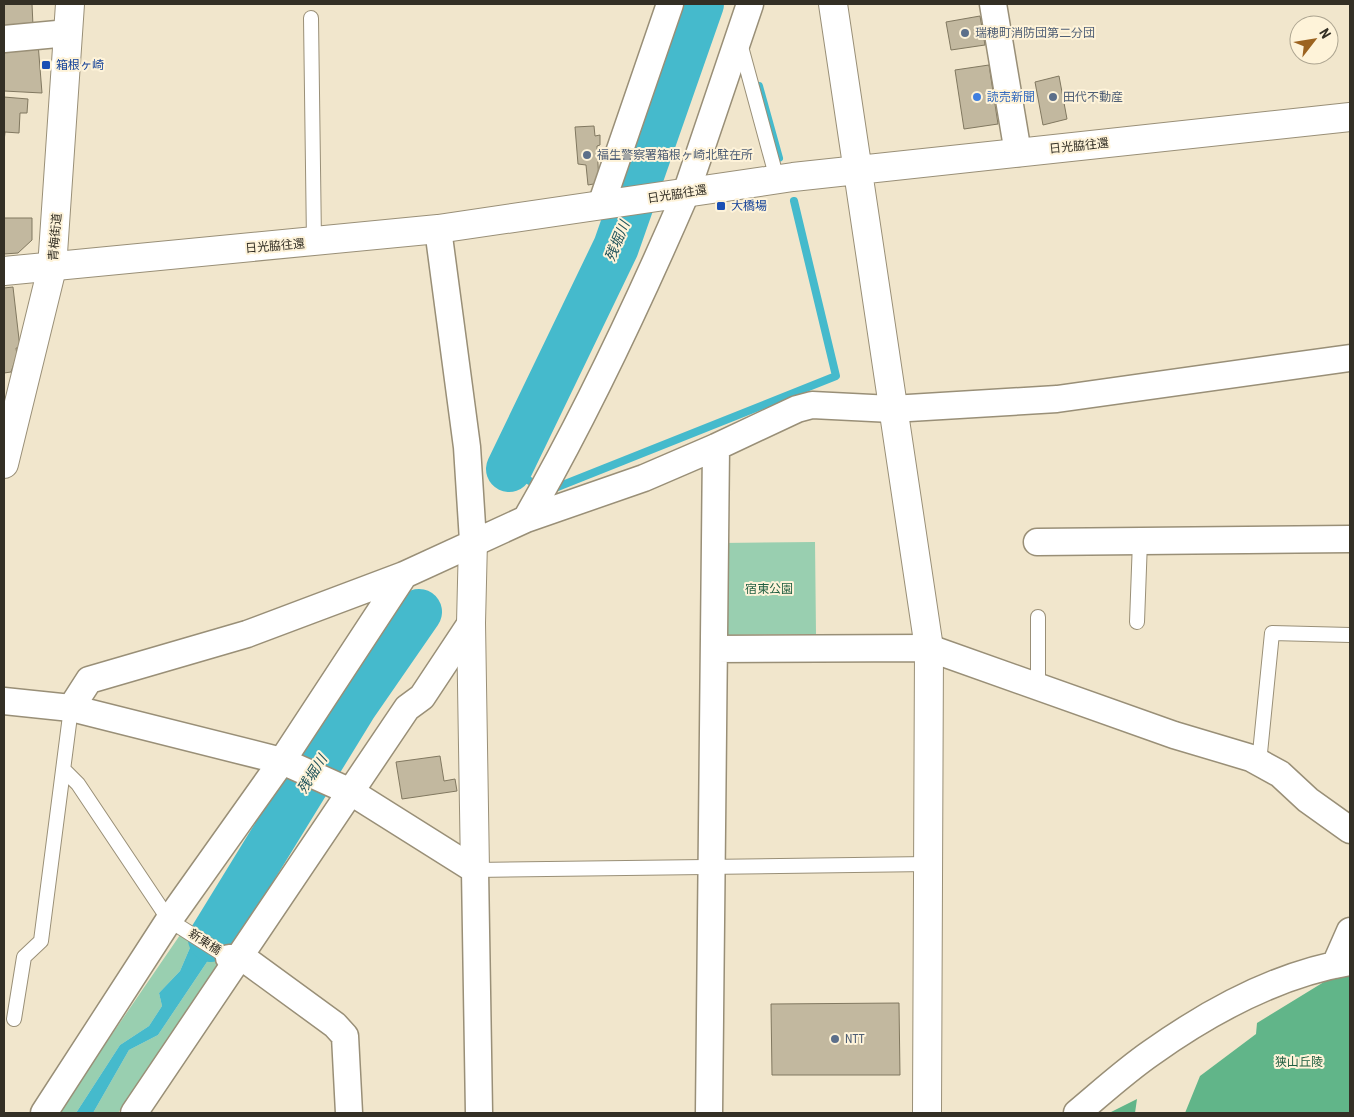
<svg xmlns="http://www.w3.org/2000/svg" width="1354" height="1117" font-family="'Roboto Condensed','Noto Sans JP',sans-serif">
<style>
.green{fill:#99cfb0}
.forest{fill:#61b589}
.water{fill:#45bacc}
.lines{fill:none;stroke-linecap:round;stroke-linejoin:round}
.stream{stroke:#45bacc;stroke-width:8}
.river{stroke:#45bacc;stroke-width:46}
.building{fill:#c2b89f;stroke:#817860}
.lane-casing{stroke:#998f77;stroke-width:16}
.street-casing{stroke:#998f77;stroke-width:29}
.secondary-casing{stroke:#998f77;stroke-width:30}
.primary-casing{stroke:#998f77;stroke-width:30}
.lane{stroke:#fff;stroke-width:14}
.street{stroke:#fff;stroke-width:26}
.secondary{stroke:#fff;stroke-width:28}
.primary{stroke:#fff;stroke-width:28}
.service-dot{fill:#5c6f8a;stroke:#fef3d9;stroke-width:2}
.transit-dot{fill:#1a4fb4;stroke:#fef3d9;stroke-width:2}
.shop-dot{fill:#3f7fe0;stroke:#fef3d9;stroke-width:2}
.labels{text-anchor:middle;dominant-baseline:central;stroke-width:4;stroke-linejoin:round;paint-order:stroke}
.service-label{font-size:12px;fill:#4e5e75;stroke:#fef3d9;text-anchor:start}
.transit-label{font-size:12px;fill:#164399;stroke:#fef3d9;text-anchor:start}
.shop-label{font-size:12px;fill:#366cbe;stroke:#fef3d9;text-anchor:start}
.street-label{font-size:12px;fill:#332f25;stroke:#fef3d9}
.park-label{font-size:12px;fill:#205f41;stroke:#fef3d9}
.water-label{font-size:14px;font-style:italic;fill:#22545b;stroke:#fef3d9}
</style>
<rect width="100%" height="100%" fill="#f1e6cc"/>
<!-- green -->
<path class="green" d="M 815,542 L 816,634 L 723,635 L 721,543 Z
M 180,935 L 192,943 L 180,971 L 159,993 L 162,1006 L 149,1026 L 120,1045 L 76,1113 L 58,1113 Z
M 211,956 L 221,964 L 118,1113 L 93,1113 L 129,1050 L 158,1035 Z"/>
<!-- forest -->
<path class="forest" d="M 1350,966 L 1350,1113 L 1185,1113 L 1200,1076 L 1256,1034 L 1257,1023 Z
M 1137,1099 L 1135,1113 L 1109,1113 Z"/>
<!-- water -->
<path class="water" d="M 192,943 L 211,956 L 158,1035 L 129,1050 L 93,1113 L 76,1113 L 120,1045 L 149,1026 L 162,1006 L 159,993 L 180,971 Z"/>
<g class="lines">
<!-- stream -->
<path class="stream" d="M 759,86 L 779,158
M 509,469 L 535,484
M 550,490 L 836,376 L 794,201"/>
<!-- river -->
<path class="river" d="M 509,469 L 616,247 L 701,4
M 211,939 L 354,706 L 419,612"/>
</g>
<!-- building -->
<path class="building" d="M 4,4 L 32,4 L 33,26 L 4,27 Z
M 980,16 L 985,45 L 951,50 L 946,22 Z
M 38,43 L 42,93 L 4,91 L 4,46 Z
M 989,65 L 998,124 L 964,129 L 955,70 Z
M 1059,76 L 1067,119 L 1043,125 L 1035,82 Z
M 4,97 L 28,99 L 27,113 L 20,113 L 19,133 L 5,132 L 4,142 Z
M 594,126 L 595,136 L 600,135 L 600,145 L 597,146 L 599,183 L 588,185 L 586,165 L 578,164 L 575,127 Z
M 4,218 L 32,218 L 32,240 L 18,253 L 4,254 Z
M 13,287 L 20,348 L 16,348 L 17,355 L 11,372 L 4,373 L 4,288 Z
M 440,756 L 444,781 L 455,779 L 457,791 L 402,799 L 396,762 Z
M 899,1003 L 900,1075 L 772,1075 L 771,1004 Z"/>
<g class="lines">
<defs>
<path id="lane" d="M 311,18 L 314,242
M 740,43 L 777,179
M 1137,622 L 1140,541
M 1038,687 L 1038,617
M 1259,763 L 1272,633 L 1350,635
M 64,770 L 78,784 L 169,920 L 229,958
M 475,870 L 928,864
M 14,1019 L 24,957 L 41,941 L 71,708"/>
<path id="street" d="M 993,4 L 1018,153
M 4,39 L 68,33
M 601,205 L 670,4
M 438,229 L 467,447 L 473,541
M 526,519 C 587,413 638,304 686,193 L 750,4
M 1037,542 L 1350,539
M 714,649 L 929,648 L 1174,735 L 1251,758 L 1280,774 L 1308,800 L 1350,830
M 4,701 L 71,708 L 282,761 L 351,792 L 475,870 L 479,1113
M 71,708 L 89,680 L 247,634 L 404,575 L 526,519 L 644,478 L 716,447 L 797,409 L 812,405 L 892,409 L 1057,399 L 1350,358
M 229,958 L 246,960 L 335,1025 L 345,1036 L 349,1113
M 1335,965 L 1350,931
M 44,1113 L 169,920 L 282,761 L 404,575
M 134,1113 L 407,708 L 422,697 L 471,623
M 709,1113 L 716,447
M 1077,1113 C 1101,1093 1125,1071 1151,1053 C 1210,1011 1278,974 1350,962"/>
<path id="secondary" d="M 833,4 L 929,648 L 927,1113
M 4,271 L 438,229 L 793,177 L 1350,117
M 473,541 L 471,623 L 475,870"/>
<path id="primary" d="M 4,464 L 52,268 L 70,4"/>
</defs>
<!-- lane casing -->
<use href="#lane" class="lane-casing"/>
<!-- street casing -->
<use href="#street" class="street-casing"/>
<!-- secondary casing -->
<use href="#secondary" class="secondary-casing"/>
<!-- primary casing -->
<use href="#primary" class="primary-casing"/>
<!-- lane -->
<use href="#lane" class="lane"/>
<!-- street -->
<use href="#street" class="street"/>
<!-- secondary -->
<use href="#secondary" class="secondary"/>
<!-- primary -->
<use href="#primary" class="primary"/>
</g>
<!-- markers -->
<g class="service-dot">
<circle cx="965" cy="33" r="5"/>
<circle cx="1053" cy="97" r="5"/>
<circle cx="587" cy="155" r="5"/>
<circle cx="835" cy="1039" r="5"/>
</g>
<g class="transit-dot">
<rect x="41" y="60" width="10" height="10" rx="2.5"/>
<rect x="716" y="201" width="10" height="10" rx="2.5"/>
</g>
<circle class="shop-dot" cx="977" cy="97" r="5"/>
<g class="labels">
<!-- service labels -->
<g class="service-label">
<text x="975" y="33">瑞穂町消防団第二分団</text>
<text x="1063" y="97">田代不動産</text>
<text x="597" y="155">福生警察署箱根ヶ崎北駐在所</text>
<text x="845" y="1039">NTT</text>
</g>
<!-- transit labels -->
<g class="transit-label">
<text x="56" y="65">箱根ヶ崎</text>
<text x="731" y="206">大橋場</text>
</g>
<!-- shop labels -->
<g class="shop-label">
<text x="987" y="97">読売新聞</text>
</g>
<!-- street labels -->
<g class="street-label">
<text transform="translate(1079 146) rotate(-6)">日光脇往還</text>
<text transform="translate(677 194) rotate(-9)">日光脇往還</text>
<text transform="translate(55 237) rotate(-85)">青梅街道</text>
<text transform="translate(275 246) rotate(-5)">日光脇往還</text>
<text transform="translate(205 942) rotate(33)">新東橋</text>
</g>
<!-- park labels -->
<g class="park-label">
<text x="769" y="589">宿東公園</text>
<text x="1299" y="1062">狭山丘陵</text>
</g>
<!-- water labels -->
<g class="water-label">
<text transform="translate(617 241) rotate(-68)">残堀川</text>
<text transform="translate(312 774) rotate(-58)">残堀川</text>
</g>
</g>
<!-- border -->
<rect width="1354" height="1117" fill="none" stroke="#332f25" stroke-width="10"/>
<!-- north arrow -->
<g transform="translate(1314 40) rotate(59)"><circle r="24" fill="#fef3d9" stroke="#ada591"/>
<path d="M0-4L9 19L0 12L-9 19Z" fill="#9c6320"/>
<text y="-8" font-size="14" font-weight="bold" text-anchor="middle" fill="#332f25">N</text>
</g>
</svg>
